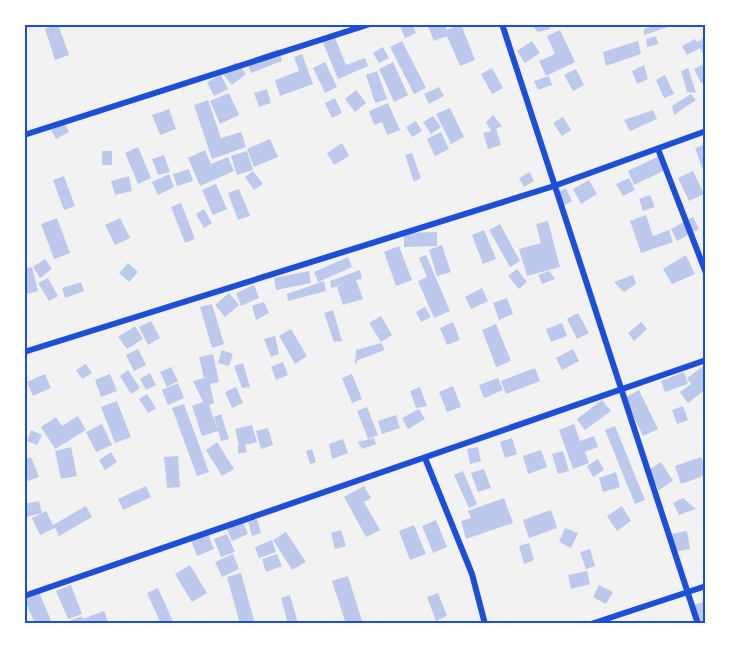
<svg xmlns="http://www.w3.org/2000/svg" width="730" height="648" font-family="'Roboto Condensed',sans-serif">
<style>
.building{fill:#bdc9ec}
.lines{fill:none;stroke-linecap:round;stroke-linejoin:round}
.minor{stroke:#1d4ed8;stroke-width:6}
.neatline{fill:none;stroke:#1d4ed8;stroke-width:2}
</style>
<rect width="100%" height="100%" fill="#f2f2f2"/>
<!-- building -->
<path class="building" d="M 58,24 L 69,55 L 55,60 L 45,29 Z
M 399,24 L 412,24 L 416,33 L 405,38 Z
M 427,24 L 444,24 L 447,30 L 461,24 L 475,60 L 460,66 L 447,36 L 434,41 Z
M 531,24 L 549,24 L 550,29 L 538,32 Z
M 658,24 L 677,24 L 644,35 L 644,29 Z
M 560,30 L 575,62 L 546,76 L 539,61 L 555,54 L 547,36 Z
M 334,35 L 346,65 L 365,58 L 368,66 L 338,79 L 322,40 Z
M 656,36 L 658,44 L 647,47 L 646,39 Z
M 706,37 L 706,55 L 704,56 L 700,48 L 687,55 L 682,46 L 695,39 L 697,42 Z
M 402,41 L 426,88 L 414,94 L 390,47 Z
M 532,41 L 540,53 L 525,63 L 517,51 Z
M 638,41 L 641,54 L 606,66 L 603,52 Z
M 383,47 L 389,58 L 379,63 L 373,53 Z
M 278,49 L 282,61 L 251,73 L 247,61 Z
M 302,54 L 313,84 L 280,96 L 275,80 L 299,71 L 294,57 Z
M 236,62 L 246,74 L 232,85 L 222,73 Z
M 325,62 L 337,87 L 325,93 L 313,68 Z
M 393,62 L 408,95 L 394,102 L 379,69 Z
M 644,65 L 648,79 L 637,84 L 632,71 Z
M 702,65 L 706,73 L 706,81 L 701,83 L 694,69 Z
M 492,68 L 503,88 L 492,94 L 481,74 Z
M 688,68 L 696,93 L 687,92 L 681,71 Z
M 576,69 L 584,85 L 573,91 L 564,75 Z
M 377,71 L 387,99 L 375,103 L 366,75 Z
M 221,75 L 228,89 L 214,96 L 207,82 Z
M 665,75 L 674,94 L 664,98 L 656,80 Z
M 549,76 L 552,85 L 538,90 L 534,81 Z
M 439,87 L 444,96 L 429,104 L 424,94 Z
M 267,89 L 271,103 L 259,107 L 254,93 Z
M 356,90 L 366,103 L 355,112 L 345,99 Z
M 229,93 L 239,115 L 220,124 L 210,101 Z
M 691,94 L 696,100 L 674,115 L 672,106 Z
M 335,98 L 342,113 L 332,118 L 325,103 Z
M 208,100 L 221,138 L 241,132 L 246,147 L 212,159 L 194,105 Z
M 388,103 L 400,130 L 387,135 L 382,122 L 374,125 L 369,111 Z
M 450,108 L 464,137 L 451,144 L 436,114 Z
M 169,109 L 176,129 L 160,135 L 152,115 Z
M 653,110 L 657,119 L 630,131 L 624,120 Z
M 493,115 L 502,126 L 496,129 L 501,145 L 488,149 L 483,133 L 491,131 L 486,122 Z
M 433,116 L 441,127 L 431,134 L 423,122 Z
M 563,117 L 571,130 L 562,136 L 553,123 Z
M 416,121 L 422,131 L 412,137 L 406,127 Z
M 64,123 L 69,132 L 56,139 L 51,130 Z
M 441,132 L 449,149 L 435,156 L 427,139 Z
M 270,139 L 278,157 L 254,167 L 247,149 Z
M 342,143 L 349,156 L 334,165 L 327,153 Z
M 704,145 L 706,149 L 706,166 L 702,168 L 695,148 Z
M 138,147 L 151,178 L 138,184 L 125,153 Z
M 205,150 L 211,164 L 228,157 L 234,171 L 200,186 L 188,158 Z
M 102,151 L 112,151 L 112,165 L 102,165 Z
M 247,151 L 253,170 L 237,175 L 231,156 Z
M 412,153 L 421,178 L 414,182 L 405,155 Z
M 164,155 L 170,172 L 158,175 L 152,159 Z
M 659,156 L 665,170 L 634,185 L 628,171 Z
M 189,169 L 193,181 L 177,186 L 173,174 Z
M 253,171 L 263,184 L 254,190 L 245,177 Z
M 693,171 L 704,194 L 689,201 L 678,178 Z
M 530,172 L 534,181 L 524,187 L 519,178 Z
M 169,174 L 174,187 L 158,195 L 152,182 Z
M 64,176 L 75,206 L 64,210 L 53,180 Z
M 129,176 L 132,191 L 115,195 L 111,181 Z
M 629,178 L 635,190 L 623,196 L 616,184 Z
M 589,180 L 597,194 L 581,204 L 573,189 Z
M 216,184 L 227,209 L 213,215 L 202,190 Z
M 566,188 L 572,201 L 561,207 L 554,194 Z
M 239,189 L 250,216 L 238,220 L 228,193 Z
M 650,195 L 655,207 L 643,211 L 639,199 Z
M 181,203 L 195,239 L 185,243 L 171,207 Z
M 204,209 L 212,223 L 204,228 L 196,214 Z
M 646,215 L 653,236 L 669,230 L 673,242 L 641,253 L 630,221 Z
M 693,217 L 699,229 L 677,241 L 671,229 Z
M 57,218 L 70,253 L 54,259 L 41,224 Z
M 120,218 L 130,238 L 115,245 L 105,225 Z
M 548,221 L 560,267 L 527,276 L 519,249 L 541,243 L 536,224 Z
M 500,224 L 520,261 L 510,267 L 489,230 Z
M 484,230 L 496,259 L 483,264 L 472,235 Z
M 437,232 L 437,246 L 404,247 L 404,233 Z
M 442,245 L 451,272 L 437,276 L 429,250 Z
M 399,246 L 412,280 L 396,286 L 384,252 Z
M 426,255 L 450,311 L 434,318 L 418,281 L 427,277 L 419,258 Z
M 686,255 L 695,274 L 672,284 L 663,269 Z
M 348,257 L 352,267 L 318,282 L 314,272 Z
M 45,259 L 52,269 L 40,278 L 33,267 Z
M 128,263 L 138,272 L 129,282 L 119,273 Z
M 32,267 L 38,291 L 24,295 L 24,269 Z
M 517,269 L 527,282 L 519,289 L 508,276 Z
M 360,270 L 362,279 L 356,280 L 363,299 L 343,305 L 337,287 L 345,284 L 331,288 L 330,281 Z
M 309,271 L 311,283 L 276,290 L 274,278 Z
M 549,271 L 555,279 L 542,284 L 538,275 Z
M 633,275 L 636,284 L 624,292 L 614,282 Z
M 48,278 L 58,296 L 49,301 L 38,283 Z
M 324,281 L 326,291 L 288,301 L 287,294 Z
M 81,282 L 84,291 L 65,298 L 62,288 Z
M 254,285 L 259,298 L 241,306 L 236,293 Z
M 482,288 L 488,301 L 471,309 L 465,297 Z
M 229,293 L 239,305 L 225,317 L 215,305 Z
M 507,298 L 513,314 L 499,320 L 493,303 Z
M 264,302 L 269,313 L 256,320 L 252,306 Z
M 212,304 L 224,344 L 212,348 L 200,307 Z
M 425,307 L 431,317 L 421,322 L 416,312 Z
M 333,310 L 342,341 L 334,342 L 324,313 Z
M 578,313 L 589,333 L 577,339 L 567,319 Z
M 381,316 L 392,335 L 381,342 L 369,323 Z
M 151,321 L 160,338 L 148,345 L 139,327 Z
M 453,322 L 460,340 L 447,345 L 440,328 Z
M 641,322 L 647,329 L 634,341 L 628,333 Z
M 562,323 L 567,336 L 551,342 L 546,329 Z
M 496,324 L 511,361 L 496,367 L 482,330 Z
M 135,326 L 143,339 L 127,349 L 118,337 Z
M 291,329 L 307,356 L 295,364 L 279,336 Z
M 275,336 L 279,354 L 271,357 L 264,339 Z
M 381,343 L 385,350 L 358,360 L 355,365 L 356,350 Z
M 138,349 L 146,365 L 134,371 L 126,355 Z
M 573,349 L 579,361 L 562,370 L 556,358 Z
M 222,350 L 233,354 L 229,366 L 218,363 Z
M 213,354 L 219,382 L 210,384 L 214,403 L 209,405 L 218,431 L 202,436 L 192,406 L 203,402 L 193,381 L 204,378 L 199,357 Z
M 283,362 L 288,375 L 276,380 L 271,367 Z
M 243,363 L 250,387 L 242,388 L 234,366 Z
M 86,364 L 92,373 L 82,379 L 76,370 Z
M 706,364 L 706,383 L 703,385 L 706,389 L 688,403 L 680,392 L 691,384 L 687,378 Z
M 171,367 L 178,381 L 167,387 L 160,372 Z
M 535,368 L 540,381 L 506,394 L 501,381 Z
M 128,370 L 140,388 L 131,394 L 120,376 Z
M 684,372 L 688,384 L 665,392 L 661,381 Z
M 150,373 L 156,385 L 146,390 L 140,379 Z
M 45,374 L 51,388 L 33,396 L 27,382 Z
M 110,374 L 117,391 L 101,397 L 95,380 Z
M 352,374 L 362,399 L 352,403 L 342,378 Z
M 498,378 L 503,390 L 484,398 L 479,385 Z
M 178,383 L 184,398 L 168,405 L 162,390 Z
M 453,386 L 461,407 L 447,412 L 439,392 Z
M 236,387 L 243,403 L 232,408 L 225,392 Z
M 420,387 L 427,406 L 416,408 L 410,391 Z
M 639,390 L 658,429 L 643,436 L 625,398 Z
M 147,394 L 156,408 L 148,413 L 139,399 Z
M 602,400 L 611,411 L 585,430 L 577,419 Z
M 117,401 L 131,437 L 115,443 L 101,407 Z
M 184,404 L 209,472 L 197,476 L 172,408 Z
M 683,406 L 688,420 L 677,424 L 672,410 Z
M 367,407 L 378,435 L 368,439 L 357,411 Z
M 419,409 L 425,419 L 408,429 L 402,418 Z
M 221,414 L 229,439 L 221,441 L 214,417 Z
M 396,415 L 400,428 L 382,434 L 378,421 Z
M 78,416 L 86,430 L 55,449 L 41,427 L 56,417 L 62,426 Z
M 102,424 L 112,445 L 96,452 L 86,432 Z
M 574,424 L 580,441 L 594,436 L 598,447 L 585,452 L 589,463 L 573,469 L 559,430 Z
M 252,425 L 257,442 L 245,445 L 247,452 L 238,454 L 238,446 L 239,446 L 235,429 Z
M 615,426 L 645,500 L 635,504 L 605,430 Z
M 268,428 L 273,445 L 261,449 L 256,431 Z
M 31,430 L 42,435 L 37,445 L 27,441 Z
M 374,438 L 376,444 L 362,449 L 358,442 Z
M 512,438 L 517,454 L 505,458 L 500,442 Z
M 343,439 L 348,453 L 332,459 L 329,444 Z
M 217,442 L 234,469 L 222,476 L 206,450 Z
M 71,447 L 77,476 L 61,479 L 55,451 Z
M 478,447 L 481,461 L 470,464 L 467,449 Z
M 312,449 L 316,462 L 310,464 L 306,451 Z
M 541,450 L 547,467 L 528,474 L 523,456 Z
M 563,451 L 569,471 L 558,474 L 552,454 Z
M 111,452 L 117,462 L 105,470 L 99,460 Z
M 178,456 L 180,487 L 167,488 L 164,457 Z
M 31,457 L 39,477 L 28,481 L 24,471 L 24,460 Z
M 701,457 L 706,471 L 706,475 L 681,484 L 675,466 Z
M 598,459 L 604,470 L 593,477 L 587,466 Z
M 661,462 L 673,481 L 659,490 L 647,471 Z
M 484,469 L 491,488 L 478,492 L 471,473 Z
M 463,471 L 477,504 L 469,508 L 454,475 Z
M 616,472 L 620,487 L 603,492 L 599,478 Z
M 146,486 L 151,497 L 123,510 L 118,499 Z
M 364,486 L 371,498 L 364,502 L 380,530 L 366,537 L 344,497 Z
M 504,498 L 513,523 L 466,539 L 461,521 L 471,518 L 468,511 Z
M 683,498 L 696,509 L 679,515 L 673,503 Z
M 39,501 L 42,513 L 26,517 L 24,504 Z
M 86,506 L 92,517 L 59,536 L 55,528 L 40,535 L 32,518 L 46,511 L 53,525 Z
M 622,506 L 631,521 L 617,531 L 607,516 Z
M 551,510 L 557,528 L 529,538 L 523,520 Z
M 257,519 L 261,533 L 252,536 L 248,522 Z
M 436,520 L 447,547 L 433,553 L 422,526 Z
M 243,522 L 248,534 L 232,541 L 227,529 Z
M 414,525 L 426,554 L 410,560 L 399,531 Z
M 565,528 L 578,533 L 571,548 L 559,542 Z
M 341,530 L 346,546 L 335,549 L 331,533 Z
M 207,531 L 214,549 L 197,556 L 190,538 Z
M 687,531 L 690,549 L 674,552 L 671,534 Z
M 286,532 L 306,562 L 292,570 L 273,540 Z
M 227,534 L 235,552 L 221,557 L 214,539 Z
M 272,540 L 276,552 L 259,558 L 255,547 Z
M 529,543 L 534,560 L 524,564 L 519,546 Z
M 590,549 L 595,566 L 586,569 L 580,552 Z
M 233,554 L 239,569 L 222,577 L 215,562 Z
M 277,554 L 282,566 L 266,572 L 262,559 Z
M 190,565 L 207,593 L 192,602 L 175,574 Z
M 587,571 L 590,584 L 571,589 L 568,575 Z
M 241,573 L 255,624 L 240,624 L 227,577 Z
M 348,576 L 363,624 L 346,624 L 332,581 Z
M 71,585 L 82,614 L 68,619 L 56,591 Z
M 599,585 L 613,592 L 606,604 L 593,597 Z
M 158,588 L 174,624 L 161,624 L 147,593 Z
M 39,592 L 52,623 L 50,624 L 35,624 L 24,598 Z
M 438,593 L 447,616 L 436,621 L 427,597 Z
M 290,595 L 298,623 L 293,624 L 288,624 L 281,598 Z
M 703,602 L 706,611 L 706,624 L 697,624 L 690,606 Z
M 104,611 L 109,624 L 71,624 L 69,621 L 82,616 L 83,619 Z"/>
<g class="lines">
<!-- minor -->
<path class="minor" d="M 502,24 L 698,624
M 24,135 L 370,24
M 658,149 L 706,273
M 24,352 L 554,186 L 706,131
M 425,458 L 472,574 L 485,624
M 24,596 L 706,360
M 591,624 L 706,586"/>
</g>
<!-- border -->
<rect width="730" height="648" fill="none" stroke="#ffffff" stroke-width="51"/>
<rect x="26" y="26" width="678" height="596" class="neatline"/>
</svg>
